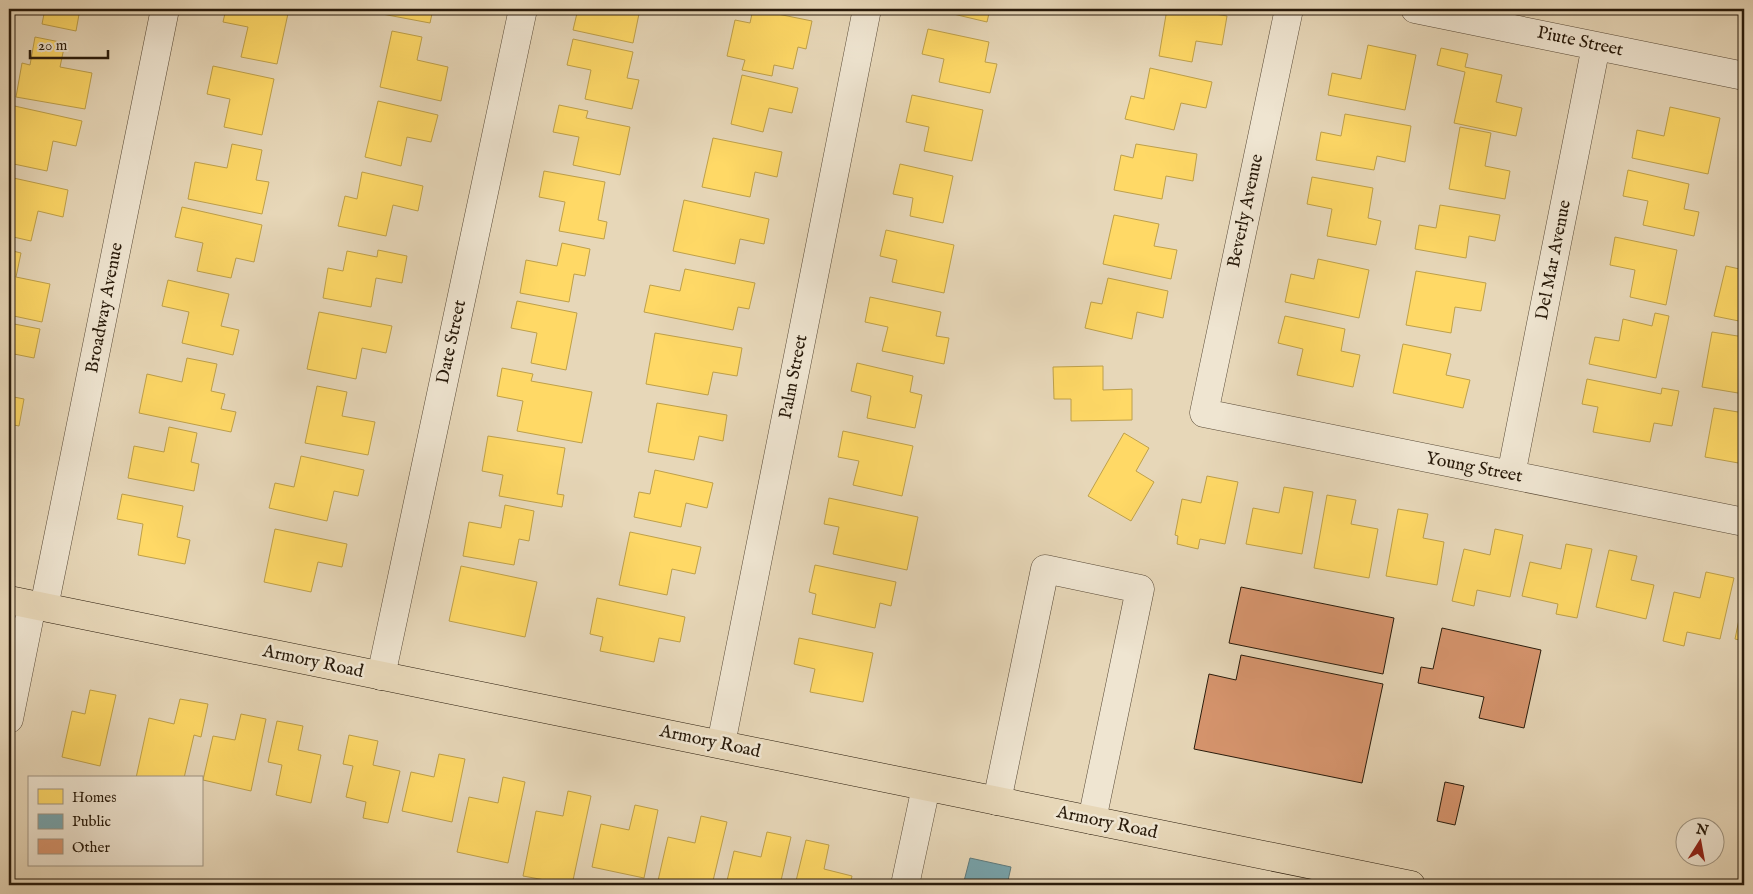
<svg xmlns="http://www.w3.org/2000/svg" width="1753" height="894" font-family="'IM FELL English',serif">
<style>
.homes{fill:#ffd966;stroke:#bea04a}
.public{fill:#76a5af;stroke:#5f7b7e}
.building{fill:#d7956e;stroke:#281a0a}
.lines{fill:none;stroke-linecap:round;stroke-linejoin:round}
.minor-casing{stroke:#584936;stroke-width:29}
.major-casing{stroke:#281a0a;stroke-width:29}
.minor{stroke:#efe5d1;stroke-width:28}
.major{stroke:#e7d7b8;stroke-width:28}
.labels{text-anchor:middle;dominant-baseline:central;stroke-width:5;stroke-linejoin:round;paint-order:stroke}
.street-label{font-size:18px;fill:#281a0a;stroke:#efe5d1}
</style>
<rect width="100%" height="100%" fill="#e7d7b8"/>
<filter id="stains"><feTurbulence type="fractalNoise" baseFrequency=".004" numOctaves="4"/><feColorMatrix values="0 0 0 0 .2 0 0 0 0 .09 0 0 0 0 .02 0 0 0 .5 -.17"/></filter>
<radialGradient id="worn" r=".72"><stop offset=".6" stop-color="#630" stop-opacity="0"/><stop offset="1" stop-color="#630" stop-opacity=".3"/></radialGradient>
<!-- homes -->
<path class="homes" d="M 45,9 L 80,9 L 76,31 L 42,24 Z
M 226,9 L 289,9 L 277,64 L 241,57 L 248,27 L 223,22 Z
M 383,9 L 433,9 L 430,23 L 382,14 Z
M 578,9 L 640,9 L 633,43 L 573,30 Z
M 753,9 L 812,21 L 806,49 L 798,47 L 793,69 L 774,65 L 772,76 L 742,70 L 745,60 L 727,56 L 735,20 L 750,23 Z
M 932,9 L 990,9 L 987,22 Z
M 1167,9 L 1185,9 L 1227,16 L 1222,45 L 1196,41 L 1192,62 L 1159,56 Z
M 928,29 L 989,42 L 985,62 L 997,64 L 990,93 L 939,82 L 944,59 L 922,54 Z
M 392,31 L 422,37 L 417,60 L 448,67 L 441,101 L 380,87 Z
M 35,37 L 65,43 L 60,67 L 92,73 L 85,109 L 16,97 L 22,63 L 30,65 Z
M 573,39 L 633,52 L 627,78 L 639,80 L 632,109 L 585,99 L 591,70 L 567,65 Z
M 1368,45 L 1416,55 L 1405,110 L 1328,95 L 1332,73 L 1361,79 Z
M 1441,48 L 1468,54 L 1465,67 L 1502,75 L 1496,102 L 1522,108 L 1516,136 L 1454,123 L 1465,72 L 1437,65 Z
M 213,66 L 274,79 L 262,135 L 224,127 L 230,99 L 207,94 Z
M 1150,68 L 1212,82 L 1206,108 L 1181,103 L 1174,130 L 1125,119 L 1131,96 L 1144,99 Z
M 742,75 L 798,88 L 792,113 L 769,108 L 763,132 L 731,124 Z
M 912,95 L 983,110 L 972,161 L 924,151 L 929,127 L 906,122 Z
M 378,101 L 438,115 L 431,142 L 407,137 L 401,166 L 365,157 Z
M 10,105 L 82,121 L 76,146 L 53,141 L 47,171 L 9,163 L 9,112 Z
M 559,105 L 588,111 L 586,118 L 630,127 L 620,175 L 573,165 L 579,137 L 553,132 Z
M 1670,107 L 1720,118 L 1708,174 L 1632,158 L 1637,130 L 1664,136 Z
M 1345,114 L 1411,126 L 1405,162 L 1377,156 L 1374,170 L 1316,160 L 1321,132 L 1341,136 Z
M 1460,127 L 1491,133 L 1485,166 L 1510,171 L 1505,199 L 1449,189 Z
M 713,138 L 782,152 L 777,177 L 755,172 L 750,197 L 702,187 Z
M 232,144 L 262,150 L 256,180 L 269,182 L 262,214 L 188,199 L 195,162 L 227,168 Z
M 1136,144 L 1197,154 L 1193,181 L 1166,176 L 1162,199 L 1114,190 L 1121,155 L 1133,158 Z
M 1744,158 L 1744,181 L 1739,180 Z
M 900,164 L 953,176 L 943,223 L 910,216 L 913,198 L 893,194 Z
M 1628,170 L 1689,184 L 1684,209 L 1699,212 L 1694,236 L 1643,225 L 1648,201 L 1623,196 Z
M 544,171 L 605,182 L 598,220 L 607,222 L 604,239 L 559,231 L 565,202 L 539,197 Z
M 362,172 L 423,186 L 418,211 L 393,205 L 386,236 L 338,226 L 345,196 L 357,199 Z
M 9,177 L 68,190 L 63,217 L 38,211 L 31,241 L 9,236 Z
M 1312,177 L 1373,188 L 1368,218 L 1381,221 L 1376,245 L 1327,236 L 1332,209 L 1307,204 Z
M 684,200 L 769,219 L 764,244 L 740,239 L 735,264 L 673,251 Z
M 1440,205 L 1500,215 L 1495,241 L 1469,236 L 1466,258 L 1415,249 L 1419,225 L 1436,228 Z
M 182,207 L 262,225 L 254,262 L 236,258 L 231,278 L 197,271 L 203,243 L 175,237 Z
M 1114,215 L 1159,224 L 1154,246 L 1177,250 L 1171,279 L 1103,264 Z
M 886,230 L 954,245 L 944,293 L 892,282 L 897,260 L 880,256 Z
M 1615,237 L 1677,250 L 1666,305 L 1630,297 L 1635,270 L 1610,265 Z
M 562,243 L 590,249 L 585,276 L 574,274 L 569,302 L 520,293 L 526,260 L 557,266 Z
M 9,250 L 21,253 L 16,277 L 50,284 L 42,322 L 9,315 Z
M 378,250 L 407,256 L 402,283 L 376,278 L 371,307 L 323,298 L 328,268 L 343,271 L 347,251 L 377,257 Z
M 1318,259 L 1369,270 L 1359,318 L 1285,302 L 1291,274 L 1314,279 Z
M 1726,266 L 1744,270 L 1744,322 L 1714,316 Z
M 685,269 L 755,283 L 749,309 L 738,307 L 733,330 L 644,312 L 650,285 L 680,291 Z
M 1416,271 L 1486,283 L 1481,311 L 1455,307 L 1451,333 L 1406,325 Z
M 1108,278 L 1168,291 L 1163,318 L 1137,312 L 1132,339 L 1085,328 L 1091,302 L 1102,304 Z
M 168,280 L 229,294 L 221,326 L 239,330 L 233,355 L 182,343 L 189,312 L 162,306 Z
M 870,297 L 941,312 L 936,336 L 949,338 L 944,364 L 882,351 L 888,327 L 865,322 Z
M 517,301 L 577,313 L 566,370 L 531,363 L 537,333 L 511,328 Z
M 319,312 L 392,326 L 386,353 L 362,348 L 356,379 L 307,369 Z
M 1655,313 L 1669,316 L 1656,378 L 1589,364 L 1595,337 L 1619,341 L 1623,319 L 1652,326 Z
M 1285,316 L 1345,329 L 1341,351 L 1360,355 L 1353,387 L 1297,375 L 1303,349 L 1278,343 Z
M 9,323 L 40,329 L 34,358 L 9,353 L 9,354 Z
M 1712,332 L 1744,337 L 1744,394 L 1702,387 Z
M 655,333 L 742,348 L 737,376 L 713,372 L 708,395 L 646,384 Z
M 1403,344 L 1451,354 L 1446,375 L 1470,380 L 1463,408 L 1393,393 Z
M 187,358 L 217,364 L 211,391 L 225,394 L 221,409 L 236,412 L 231,432 L 139,413 L 147,374 L 182,382 Z
M 857,363 L 913,376 L 910,392 L 922,395 L 915,428 L 867,418 L 871,396 L 851,391 Z
M 1103,366 L 1103,390 L 1132,389 L 1132,420 L 1071,421 L 1071,399 L 1054,399 L 1053,367 Z
M 502,368 L 533,374 L 531,381 L 592,392 L 582,443 L 517,431 L 523,401 L 497,396 Z
M 1587,379 L 1661,394 L 1662,388 L 1679,391 L 1672,426 L 1654,423 L 1650,442 L 1593,432 L 1598,407 L 1582,404 Z
M 317,386 L 347,392 L 342,416 L 375,422 L 368,455 L 305,443 Z
M 9,396 L 24,399 L 19,426 L 9,424 Z
M 657,403 L 727,415 L 723,441 L 699,436 L 694,460 L 648,452 Z
M 1714,408 L 1744,413 L 1744,464 L 1705,457 Z
M 169,427 L 197,433 L 191,462 L 199,464 L 194,491 L 128,478 L 134,446 L 164,452 Z
M 843,431 L 913,446 L 902,496 L 853,485 L 859,461 L 838,457 Z
M 1124,433 L 1149,448 L 1136,471 L 1154,482 L 1131,521 L 1088,496 Z
M 488,436 L 565,448 L 557,494 L 564,495 L 562,507 L 499,496 L 503,475 L 482,471 Z
M 301,456 L 364,470 L 358,496 L 334,491 L 327,521 L 269,508 L 275,483 L 294,487 Z
M 655,470 L 713,483 L 707,508 L 686,503 L 681,527 L 634,517 L 639,492 L 650,494 Z
M 1207,476 L 1238,482 L 1225,544 L 1200,539 L 1198,549 L 1177,544 L 1178,536 L 1175,535 L 1182,499 L 1201,503 Z
M 1284,487 L 1313,492 L 1302,554 L 1246,544 L 1253,508 L 1279,513 Z
M 122,494 L 183,506 L 177,537 L 190,540 L 185,564 L 138,555 L 143,524 L 117,519 Z
M 1327,495 L 1356,500 L 1351,524 L 1378,529 L 1369,578 L 1314,568 Z
M 829,498 L 918,517 L 907,570 L 833,554 L 839,527 L 824,524 Z
M 505,505 L 534,511 L 529,541 L 519,539 L 514,565 L 463,556 L 469,522 L 501,528 Z
M 1398,509 L 1428,514 L 1423,538 L 1444,542 L 1437,585 L 1386,576 Z
M 275,529 L 347,544 L 342,567 L 318,562 L 311,592 L 264,582 Z
M 1495,529 L 1523,535 L 1510,597 L 1477,590 L 1474,606 L 1452,601 L 1464,549 L 1490,555 Z
M 630,532 L 701,547 L 695,574 L 672,569 L 667,595 L 619,585 Z
M 1566,544 L 1592,549 L 1577,618 L 1556,614 L 1558,604 L 1522,596 L 1530,562 L 1561,569 Z
M 1609,550 L 1637,556 L 1631,580 L 1654,585 L 1646,619 L 1596,607 Z
M 815,565 L 896,582 L 891,606 L 880,603 L 875,628 L 812,614 L 816,594 L 809,592 Z
M 461,566 L 537,582 L 525,637 L 449,621 Z
M 1706,572 L 1734,578 L 1720,639 L 1687,632 L 1684,646 L 1663,641 L 1674,592 L 1700,598 Z
M 1744,595 L 1744,641 L 1735,639 Z
M 597,598 L 685,617 L 680,642 L 659,638 L 654,662 L 600,651 L 603,637 L 590,634 Z
M 799,638 L 873,653 L 863,702 L 810,692 L 815,669 L 794,664 Z
M 90,690 L 116,695 L 100,766 L 62,757 L 72,711 L 85,714 Z
M 180,699 L 208,704 L 201,737 L 194,735 L 184,778 L 136,778 L 149,718 L 174,724 Z
M 241,714 L 266,719 L 251,791 L 203,780 L 213,736 L 235,740 Z
M 277,721 L 303,726 L 298,750 L 321,755 L 311,803 L 276,795 L 282,765 L 268,762 Z
M 349,735 L 378,741 L 373,765 L 400,771 L 388,823 L 363,818 L 366,802 L 346,797 L 353,766 L 343,764 Z
M 439,754 L 465,759 L 452,822 L 402,811 L 411,772 L 434,777 Z
M 503,777 L 525,782 L 508,863 L 457,852 L 469,797 L 498,803 Z
M 568,791 L 591,796 L 572,885 L 523,876 L 536,811 L 563,816 Z
M 635,805 L 658,810 L 644,878 L 592,867 L 601,824 L 629,830 Z
M 701,816 L 727,822 L 712,885 L 657,885 L 668,837 L 695,843 Z
M 767,832 L 791,837 L 780,885 L 726,885 L 734,851 L 761,857 Z
M 806,840 L 829,845 L 824,869 L 852,876 L 850,885 L 795,885 Z"/>
<!-- public -->
<path class="public" d="M 970,858 L 1011,867 L 1007,885 L 963,885 Z
M 1011,881 L 1030,885 L 1010,885 Z"/>
<!-- building -->
<path class="building" d="M 1241,587 L 1394,618 L 1383,674 L 1229,643 Z
M 1442,628 L 1541,650 L 1524,728 L 1479,718 L 1484,697 L 1418,683 L 1421,667 L 1433,669 Z
M 1241,655 L 1383,684 L 1362,783 L 1194,749 L 1209,674 L 1236,680 Z
M 1445,782 L 1464,786 L 1455,825 L 1437,821 Z"/>
<g class="lines">
<defs>
<path id="minor" d="M 1289,9 L 1204,413 L 1744,522
M 1415,9 L 1744,76
M 1511,475 L 1596,46
M 44,607 L 165,9
M 381,676 L 523,9
M 9,719 L 32,605
M 721,744 L 867,9
M 997,801 L 1045,569 L 1140,589 L 1092,820
M 905,885 L 926,787"/>
<path id="major" d="M 9,600 L 1411,885"/>
</defs>
<!-- minor casing -->
<use href="#minor" class="minor-casing"/>
<!-- major casing -->
<use href="#major" class="major-casing"/>
<!-- minor -->
<use href="#minor" class="minor"/>
<!-- major -->
<use href="#major" class="major"/>
</g>
<g class="labels">
<!-- street labels -->
<g class="street-label">
<text transform="translate(1580 42) rotate(12)">Piute Street</text>
<text transform="translate(1246 211) rotate(-78)">Beverly Avenue</text>
<text transform="translate(1554 260) rotate(-79)">Del Mar Avenue</text>
<text transform="translate(105 308) rotate(-79)">Broadway Avenue</text>
<text transform="translate(452 342) rotate(-78)">Date Street</text>
<text transform="translate(794 377) rotate(-79)">Palm Street</text>
<text transform="translate(1474 468) rotate(11)">Young Street</text>
<text transform="translate(313 662) rotate(12)">Armory Road</text>
<text transform="translate(710 742) rotate(12)">Armory Road</text>
<text transform="translate(1107 823) rotate(12)">Armory Road</text>
</g>
</g>
<!-- margin -->
<rect width="1753" height="894" fill="none" stroke="#e7d7b8" stroke-width="30"/>
<rect x="10" y="10" width="1733" height="874" fill="none" stroke="#281a0a" stroke-width="2.5"/>
<rect x="15" y="15" width="1723" height="864" fill="none" stroke="#281a0a"/>
<!-- legend -->
<rect x="28" y="776" width="175" height="90" fill="#efe5d1" stroke="#9f9481"/>
<rect x="38" y="789" width="25" height="15" fill="#ffd966" stroke="#9f9481"/>
<text x="72" y="802" font-size="15" fill="#281a0a">Homes</text>
<rect x="38" y="814" width="25" height="15" fill="#76a5af" stroke="#9f9481"/>
<text x="72" y="826" font-size="15" fill="#281a0a">Public</text>
<rect x="38" y="839" width="25" height="15" fill="#d7956e" stroke="#9f9481"/>
<text x="72" y="852" font-size="15" fill="#281a0a">Other</text>
<!-- north arrow -->
<g transform="translate(1700 842) rotate(11)"><circle r="24" fill="#efe5d1" stroke="#9f9481"/>
<path d="M0-4L9 19L0 12L-9 19Z" fill="#8f2418"/>
<text y="-8" font-size="14" font-weight="bold" text-anchor="middle" fill="#281a0a">N</text>
</g>
<!-- scale -->
<path d="M30 50v8h78v-8" fill="none" stroke="#281a0a" stroke-width="2.5"/>
<text x="38" y="50" font-size="15" fill="#281a0a" stroke="#efe5d1" stroke-width="4" paint-order="stroke">20 m</text>
<rect width="100%" height="100%" filter="url(#stains)"/>
<rect width="100%" height="100%" fill="url(#worn)"/>
</svg>
